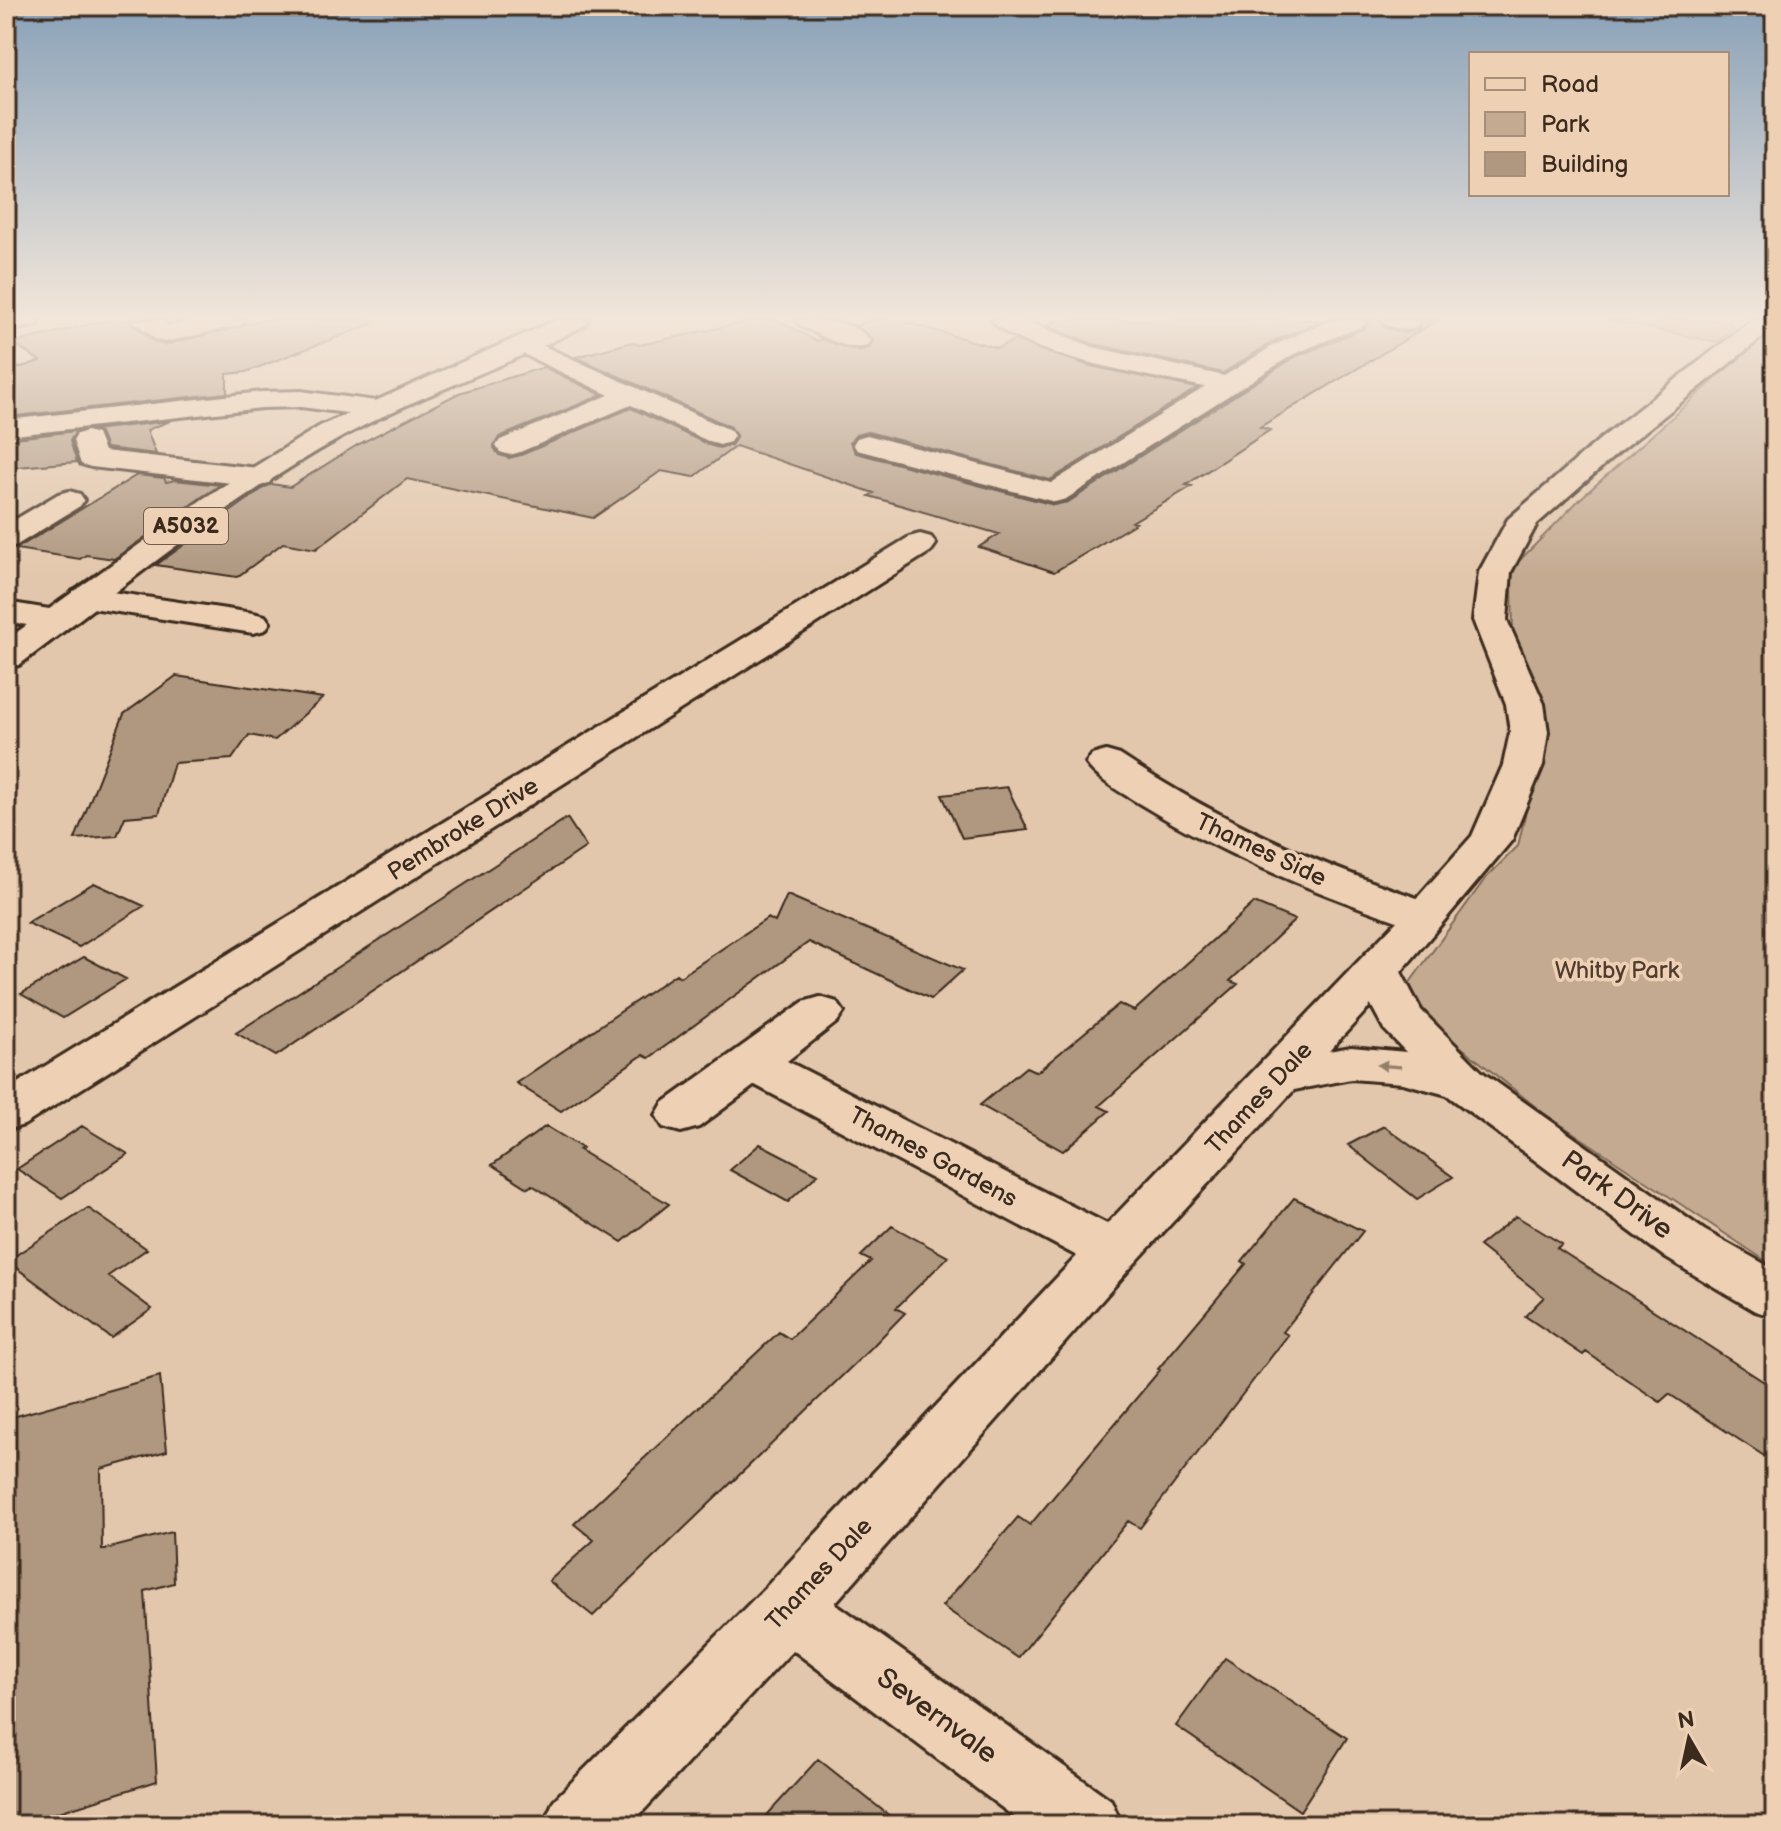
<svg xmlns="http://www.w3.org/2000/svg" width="1781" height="1831" font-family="'Balsamiq Sans',sans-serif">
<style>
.green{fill:#c4aa91;stroke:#806a58;stroke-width:2}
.building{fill:#af9780;stroke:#3b2a1e;stroke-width:2}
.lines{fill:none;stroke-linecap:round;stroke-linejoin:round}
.minor-casing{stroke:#3b2a1e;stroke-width:6}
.major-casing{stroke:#3b2a1e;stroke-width:6}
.minor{fill:#eed1b5;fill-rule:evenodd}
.major{fill:#eed1b5;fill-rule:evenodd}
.oneway{fill:#947e6a}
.labels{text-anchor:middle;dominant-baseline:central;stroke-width:7;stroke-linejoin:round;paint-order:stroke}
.shield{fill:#eed1b5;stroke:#715c4b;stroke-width:2}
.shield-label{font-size:22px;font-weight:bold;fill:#3b2a1e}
.street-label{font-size:24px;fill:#3b2a1e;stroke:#eed1b5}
.park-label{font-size:24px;fill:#503d2f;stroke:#eed1b5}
.near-street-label{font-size:28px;fill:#3b2a1e;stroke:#eed1b5}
</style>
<rect width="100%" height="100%" fill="#e3c7ac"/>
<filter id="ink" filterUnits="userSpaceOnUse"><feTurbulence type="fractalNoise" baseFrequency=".0125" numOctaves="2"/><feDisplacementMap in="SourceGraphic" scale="16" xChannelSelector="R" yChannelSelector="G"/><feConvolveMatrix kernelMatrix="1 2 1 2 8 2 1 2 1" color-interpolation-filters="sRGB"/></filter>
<g filter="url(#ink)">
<!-- green -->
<path class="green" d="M 1609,320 L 1719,320 L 1730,323 L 1734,328 L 1717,342 Z
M 1775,326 L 1775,1267 L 1542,1112 L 1441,1031 L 1406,988 L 1485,879 L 1518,846 L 1529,798 L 1513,635 L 1512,575 L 1519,561 L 1580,499 Z"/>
<!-- building -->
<path class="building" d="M 107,320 L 128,320 L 153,341 L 165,345 L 262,320 L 371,320 L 372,324 L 246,372 L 227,374 L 227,393 L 6,417 L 6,372 L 40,361 L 13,343 Z
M 755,320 L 778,320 L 816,341 L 821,339 L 859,350 L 869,348 L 874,341 L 856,326 L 869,320 L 898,320 L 997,348 L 1015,340 L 1090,366 L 1197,388 L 1050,480 L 868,432 L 856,435 L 850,442 L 856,453 L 1054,505 L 1068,502 L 1295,357 L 1365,328 L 1370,320 L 1380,320 L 1385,328 L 1406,333 L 1419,330 L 1421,320 L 1438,320 L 1260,427 L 1270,430 L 1186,485 L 1192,486 L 1132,522 L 1136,523 L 1054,572 L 979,547 L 999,534 L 869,496 L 874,493 L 736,446 L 694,477 L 661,471 L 593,518 L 407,479 L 316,549 L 283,543 L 237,577 L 156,565 L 265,487 L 272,484 L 290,487 L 357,445 L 459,393 L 544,367 L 602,395 L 499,437 L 494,448 L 499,455 L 509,458 L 521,455 L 631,408 L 709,445 L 719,448 L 731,445 L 736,438 L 731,427 L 576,357 L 632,342 L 639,345 Z
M 1059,320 L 1323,320 L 1274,341 L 1223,373 L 1094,344 L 1047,326 Z
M 170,421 L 147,430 L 156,454 L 106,448 L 100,433 L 93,430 Z
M 76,431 L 70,441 L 77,462 L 6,468 L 6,439 Z
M 137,475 L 164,478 L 166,482 L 175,480 L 220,485 L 114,559 L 86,555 L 80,559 L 16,549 Z
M 176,676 L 323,698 L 275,740 L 249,735 L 232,759 L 174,763 L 159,814 L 125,817 L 117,836 L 75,839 L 124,714 Z
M 1007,787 L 1028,830 L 962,838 L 942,795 Z
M 567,818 L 586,847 L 276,1056 L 236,1033 Z
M 94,883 L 144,906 L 79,947 L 27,923 Z
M 787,895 L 963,970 L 931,999 L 809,942 L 649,1058 L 643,1055 L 561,1111 L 516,1083 L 676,974 L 680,977 L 768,918 L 775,922 Z
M 1254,903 L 1295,920 L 1230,981 L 1238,984 L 1099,1106 L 1109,1111 L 1063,1151 L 980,1105 L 1026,1067 L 1037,1072 L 1119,1004 L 1134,1011 Z
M 84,957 L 126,979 L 63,1018 L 21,994 Z
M 82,1126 L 128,1154 L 62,1198 L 17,1169 Z
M 546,1126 L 582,1148 L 579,1150 L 669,1204 L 622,1242 L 532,1185 L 528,1188 L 492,1165 Z
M 1384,1126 L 1453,1177 L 1417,1199 L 1348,1145 Z
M 760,1144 L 818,1174 L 788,1202 L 730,1170 Z
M 1294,1198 L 1363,1231 L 1283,1332 L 1288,1335 L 1140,1528 L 1128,1521 L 1018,1658 L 942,1606 L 1018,1517 L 1030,1525 L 1160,1370 L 1158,1369 L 1246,1264 L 1242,1261 Z
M 88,1208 L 147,1249 L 108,1276 L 152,1309 L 111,1338 L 7,1261 Z
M 1516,1216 L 1562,1244 L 1557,1248 L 1775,1389 L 1775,1463 L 1669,1394 L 1660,1402 L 1586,1352 L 1583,1355 L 1525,1316 L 1544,1297 L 1479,1246 Z
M 892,1226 L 948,1257 L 896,1308 L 905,1313 L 870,1349 L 593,1616 L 549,1581 L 594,1540 L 574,1524 L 779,1332 L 790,1339 L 871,1261 L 861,1256 Z
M 160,1376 L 167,1451 L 101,1469 L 102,1550 L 172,1532 L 174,1583 L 145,1591 L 157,1781 L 18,1825 L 6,1825 L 6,1467 L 11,1466 L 9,1418 Z
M 1225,1658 L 1347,1738 L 1300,1811 L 1176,1726 Z
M 818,1759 L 901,1825 L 758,1825 Z"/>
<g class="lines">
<defs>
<path id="minor" d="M 6,320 L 40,320 L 37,325 L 6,332 Z
M 133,320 L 162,320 L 169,326 L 193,320 L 244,320 L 241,325 L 164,342 L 155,339 Z
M 797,320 C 820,320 856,320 871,341 L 867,346 C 846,352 820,334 800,325 Z
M 992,320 L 1024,320 L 1093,347 L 1224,376 L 1276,344 L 1332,320 L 1367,320 L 1364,325 L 1294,354 L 1066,499 L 1055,502 L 857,450 L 853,444 L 857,438 L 867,435 L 1051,483 L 1205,387 C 1161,378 1016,354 992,320 Z
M 1383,320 L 1418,320 L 1419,323 L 1416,328 L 1407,330 L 1386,325 Z
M 1752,320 L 1775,320 L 1775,327 L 1619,452 L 1537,524 L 1511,572 L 1507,620 L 1544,704 L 1548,732 L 1543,765 L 1512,840 L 1401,972 L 1421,1010 L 1482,1072 L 1704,1230 L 1775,1270 L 1775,1317 L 1755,1311 L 1666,1258 L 1447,1095 L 1403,1083 L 1351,1079 L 1294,1090 L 1133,1265 L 835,1603 L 1111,1800 L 1122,1825 L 1025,1825 L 793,1650 L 630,1825 L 543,1825 L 554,1800 L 766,1587 L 1077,1256 L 755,1085 L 699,1127 L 681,1132 L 663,1127 L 656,1115 L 663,1103 L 803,1002 L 820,997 L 837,1002 L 844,1012 L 837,1022 L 787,1061 L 1107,1224 L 1397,921 C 1307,889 1221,854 1140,804 C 1122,793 1098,780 1086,763 L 1092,755 L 1106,751 L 1120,755 C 1213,817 1311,862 1417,898 L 1472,836 L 1503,765 L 1510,732 L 1506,704 L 1473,620 L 1479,572 L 1508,519 L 1599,440 ZM 1371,1005 L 1384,1029 L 1406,1052 L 1351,1047 L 1329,1051 Z
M 526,338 L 730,430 L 734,436 L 730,442 L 720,445 L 710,442 L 631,405 L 520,452 L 510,455 L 500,452 L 496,446 L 500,440 L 609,395 L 517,351 L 513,346 L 517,341 Z
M 301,391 L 376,401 L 386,403 L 390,409 L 386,415 L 376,417 L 301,407 L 262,408 L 6,436 L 6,420 L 262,392 Z
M 87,431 L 97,434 L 104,451 L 258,468 L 269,471 L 273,477 L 269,483 L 258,486 L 91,467 L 81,464 L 73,440 L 77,434 Z
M 69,491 L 80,494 L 84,500 L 80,506 L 17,545 L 6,548 L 6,525 L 58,494 Z
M 920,534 L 931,537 L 936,544 L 931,551 L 24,1125 L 6,1130 L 6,1090 L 909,537 Z
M 85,588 L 253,613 L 265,616 L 270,623 L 265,630 L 253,633 L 73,605 L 68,598 L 73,591 Z
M 6,602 L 68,612 L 73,619 L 68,626 L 56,629 L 6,622 Z"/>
<path id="major" d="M 556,320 L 588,320 L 585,325 C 506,367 420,394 342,437 C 227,500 124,587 19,665 L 6,668 L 6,640 L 204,498 L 320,426 Z"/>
</defs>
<!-- minor casing -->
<use href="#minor" class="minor-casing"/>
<!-- major casing -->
<use href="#major" class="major-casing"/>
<!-- minor -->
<use href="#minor" class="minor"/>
<!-- major -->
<use href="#major" class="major"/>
</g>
<!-- one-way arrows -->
<defs><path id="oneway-solid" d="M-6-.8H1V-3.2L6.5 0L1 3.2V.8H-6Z" transform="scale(2)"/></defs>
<use class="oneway" href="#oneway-solid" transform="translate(1389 1066) rotate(-176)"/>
</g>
<!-- sky -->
<linearGradient id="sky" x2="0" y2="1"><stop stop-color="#89a1b8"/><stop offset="0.55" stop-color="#f2e6da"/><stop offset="1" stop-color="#f2e6da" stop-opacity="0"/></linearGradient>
<rect width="1781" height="577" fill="url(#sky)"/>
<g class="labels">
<!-- shield labels -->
<rect class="shield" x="144" y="508" width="84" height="36" rx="6"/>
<g class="shield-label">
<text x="186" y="526">A5032</text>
</g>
<!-- street labels -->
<g class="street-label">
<text transform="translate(463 829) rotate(-32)">Pembroke Drive</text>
<text transform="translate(1261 850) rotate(25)">Thames Side</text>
<text transform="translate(1259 1098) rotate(-47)">Thames Dale</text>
<text transform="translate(933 1157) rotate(28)">Thames Gardens</text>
<text transform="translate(819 1574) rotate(-47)">Thames Dale</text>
</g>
<!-- park labels -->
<g class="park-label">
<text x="1617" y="970">Whitby Park</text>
</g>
<!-- near-street labels -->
<g class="near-street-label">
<text transform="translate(1617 1195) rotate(36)">Park Drive</text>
<text transform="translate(937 1716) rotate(36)">Severnvale</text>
</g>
</g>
<!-- margin -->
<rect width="1781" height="1831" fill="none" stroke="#eed1b5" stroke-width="32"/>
<rect x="16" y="16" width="1749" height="1799" fill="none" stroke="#3b2a1e" stroke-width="3" filter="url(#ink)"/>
<!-- legend -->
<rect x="1469" y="52" width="260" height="144" fill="#eed1b5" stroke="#a68e79" stroke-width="2"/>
<rect x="1485" y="78" width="40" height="12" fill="#eed1b5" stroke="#a68e79" stroke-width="2"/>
<text x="1541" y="92" font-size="24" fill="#3b2a1e">Road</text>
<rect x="1485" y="112" width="40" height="24" fill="#c4aa91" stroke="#a68e79" stroke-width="2"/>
<text x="1541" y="132" font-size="24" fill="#3b2a1e">Park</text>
<rect x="1485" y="152" width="40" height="24" fill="#af9780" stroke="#a68e79" stroke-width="2"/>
<text x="1541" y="172" font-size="24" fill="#3b2a1e">Building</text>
<!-- north arrow -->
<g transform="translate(1689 1739) rotate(351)" stroke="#eed1b5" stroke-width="6" paint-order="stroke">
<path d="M0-6L14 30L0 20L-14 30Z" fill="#3b2a1e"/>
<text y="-12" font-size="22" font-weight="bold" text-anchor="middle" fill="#3b2a1e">N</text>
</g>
</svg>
